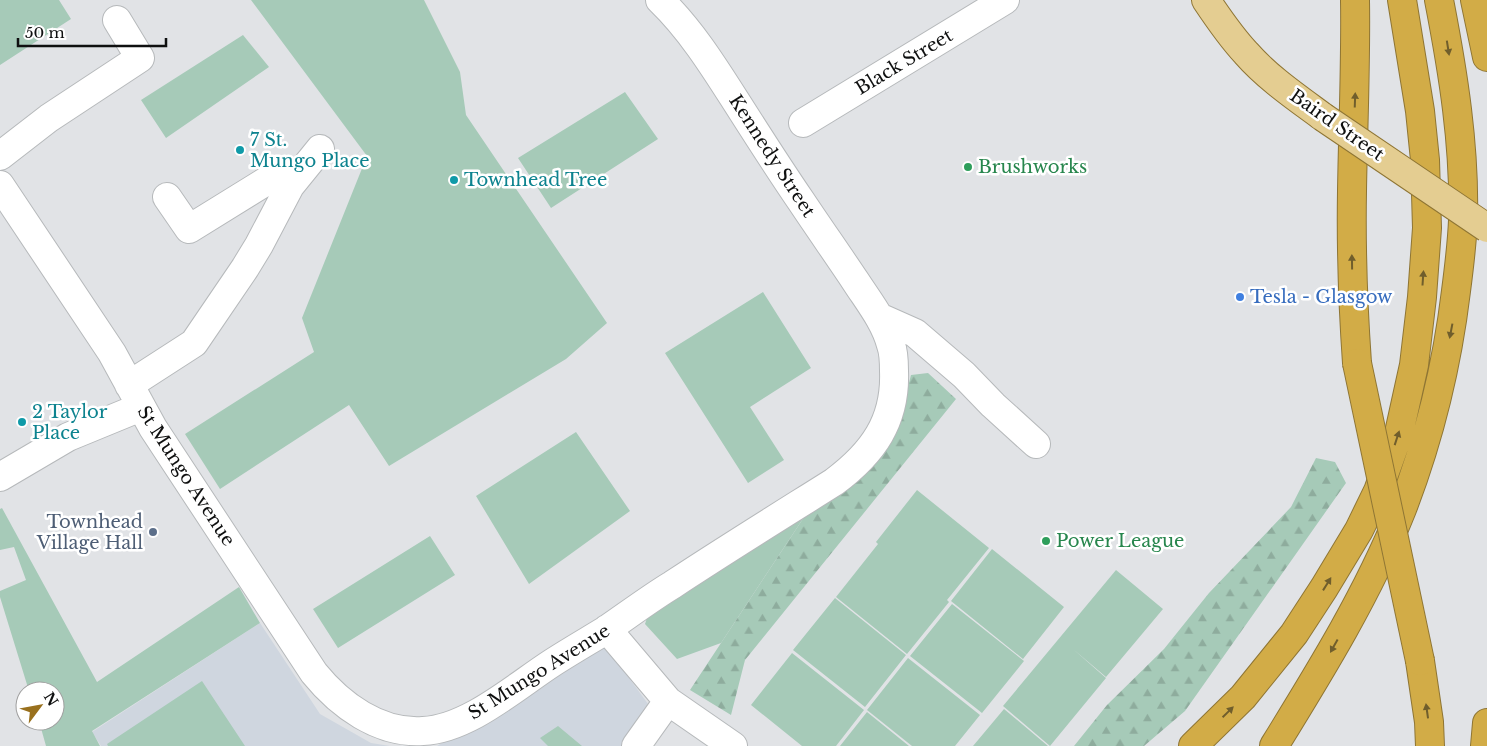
<svg xmlns="http://www.w3.org/2000/svg" width="1487" height="746" font-family="'Libre Baskerville',serif">
<style>
.built{fill:#cfd6df}
.green{fill:#a6cab8}
.forest{fill:url(#forest-firs)}
.lines{fill:none;stroke-linecap:round;stroke-linejoin:round}
.minor-casing{stroke:#b6b9bb;stroke-width:30}
.major-casing{stroke:#8e7534;stroke-width:30}
.highway-casing{stroke:#8e7534;stroke-width:30}
.minor{stroke:#fff;stroke-width:28}
.major{stroke:#e4cd91;stroke-width:28}
.highway{stroke:#d2ac47;stroke-width:28}
.major-bridge-casing{stroke:#8e7534;stroke-width:30;stroke-linecap:butt}
.highway-bridge-casing{stroke:#8e7534;stroke-width:30;stroke-linecap:butt}
.major-bridge{stroke:#e4cd91;stroke-width:28}
.highway-bridge{stroke:#d2ac47;stroke-width:28}
.oneway{fill:#705e2c}
.culture-dot{fill:#0f9aa8;stroke:#fff;stroke-width:2}
.leisure-dot{fill:#2e9e5b;stroke:#fff;stroke-width:2}
.shop-dot{fill:#3f7fe0;stroke:#fff;stroke-width:2}
.service-dot{fill:#5c6f8a;stroke:#fff;stroke-width:2}
.labels{text-anchor:middle;dominant-baseline:central;stroke-width:5;stroke-linejoin:round;paint-order:stroke}
.street-label{font-size:18px;fill:#0f1010;stroke:#fff}
.culture-label{font-size:18px;fill:#0d838f;stroke:#fff;text-anchor:start}
.leisure-label{font-size:18px;fill:#27864d;stroke:#fff;text-anchor:start}
.shop-label{font-size:18px;fill:#366cbe;stroke:#fff;text-anchor:start}
.service-label{font-size:18px;fill:#4e5e75;stroke:#fff;text-anchor:end}
</style>
<defs>
<pattern id="forest-firs" width="22" height="20" patternUnits="userSpaceOnUse" patternTransform="scale(1.25)"><rect width="22" height="20" fill="#a6cab8"/><path d="M5 1l3.5 6h-7zM16 11l3.5 6h-7z" fill="#8eac9d"/></pattern>
</defs>
<rect width="100%" height="100%" fill="#e1e3e6"/>
<!-- built -->
<path class="built" d="M 260,623 L 320,714 L 371,743 L 390,746 L 101,746 L 92,732 Z
M 602,641 L 651,708 L 624,746 L 437,746 Z"/>
<!-- green -->
<path class="green" d="M 0,0 L 59,0 L 71,19 L 0,65 Z
M 251,0 L 424,0 L 460,72 L 466,115 L 607,323 L 566,359 L 389,466 L 349,405 L 220,489 L 185,434 L 314,352 L 302,318 L 367,156 Z
M 243,35 L 269,67 L 166,138 L 141,100 Z
M 625,92 L 658,139 L 551,208 L 518,158 Z
M 763,292 L 811,368 L 750,407 L 784,460 L 748,483 L 665,353 Z
M 576,432 L 630,511 L 529,584 L 476,496 Z
M 917,490 L 989,548 L 947,600 L 949,602 L 907,654 L 836,597 L 878,544 L 876,542 Z
M 816,499 L 721,643 L 677,659 L 645,624 L 653,600 Z
M 2,508 L 97,682 L 239,587 L 260,623 L 92,731 L 100,746 L 46,746 L 39,721 L 55,721 L 55,691 L 29,691 L 0,597 L 0,591 L 26,580 L 14,547 L 0,550 L 0,509 Z
M 430,536 L 455,575 L 338,648 L 313,609 Z
M 992,549 L 1064,607 L 1023,659 L 951,601 Z
M 1116,570 L 1163,609 L 1106,677 L 1073,649 L 1106,678 L 1050,746 L 1003,706 Z
M 835,598 L 906,655 L 865,707 L 793,650 Z
M 952,604 L 1024,661 L 982,713 L 910,656 Z
M 792,653 L 864,710 L 836,746 L 802,746 L 751,705 Z
M 908,658 L 980,715 L 955,746 L 912,746 L 867,710 Z
M 202,681 L 245,746 L 108,746 L 107,744 Z
M 1004,709 L 1048,746 L 973,746 Z
M 867,712 L 909,746 L 840,746 Z
M 558,726 L 582,746 L 548,746 L 540,738 Z"/>
<!-- forest -->
<path class="forest" d="M 928,373 L 956,399 L 745,660 L 731,715 L 690,690 L 816,499 L 898,425 L 911,375 Z
M 1316,458 L 1335,462 L 1346,483 L 1185,711 L 1144,746 L 1074,746 L 1107,705 L 1164,649 L 1209,593 L 1291,507 Z"/>
<g class="lines">
<defs>
<path id="minor" d="M 803,123 L 1005,0
M 0,156 L 49,118 L 140,58 L 117,20
M 0,185 L 112,353 L 153,428 L 314,673 C 340,705 379,734 423,731 C 468,729 515,687 552,663 C 569,652 588,641 606,630 C 628,615 649,599 672,585 C 725,550 780,516 834,482 C 873,453 896,421 894,371 C 894,362 894,353 891,345 C 885,322 869,302 856,282 C 838,255 819,228 801,201 C 779,169 758,136 737,103 C 714,67 691,30 660,0
M 167,197 L 189,229 L 273,177 L 290,186
M 879,317 L 915,333 L 964,375 L 993,405 L 1036,444
M 129,385 L 194,343 L 245,268 L 259,245 L 290,186 L 320,149
M 0,477 L 68,437 L 141,407
M 607,629 L 668,701 L 733,746
M 636,746 L 668,701"/>
<path id="major" d="M 1206,0 C 1218,18 1231,37 1246,53 C 1268,78 1296,97 1323,117"/>
<path id="highway" d="M 1355,0 C 1356,64 1353,127 1352,191 C 1351,249 1353,306 1357,363
M 1475,0 L 1487,57
M 1420,661 L 1429,722 L 1430,746
M 1193,746 L 1243,697 L 1294,634 L 1324,588 L 1359,530 L 1378,491 L 1399,433 L 1414,365 L 1422,297 L 1427,228 L 1425,160 L 1420,111 L 1402,0
M 1274,746 C 1321,670 1369,592 1402,509 C 1429,439 1447,366 1456,291 C 1459,268 1462,244 1463,220 C 1465,146 1453,72 1439,0
M 1485,746 L 1487,723"/>
</defs>
<!-- minor casing -->
<use href="#minor" class="minor-casing"/>
<!-- major casing -->
<use href="#major" class="major-casing"/>
<!-- highway casing -->
<use href="#highway" class="highway-casing"/>
<!-- minor -->
<use href="#minor" class="minor"/>
<!-- major -->
<use href="#major" class="major"/>
<!-- highway -->
<use href="#highway" class="highway"/>
<defs>
<path id="major-bridge" d="M 1323,117 L 1487,228"/>
<path id="highway-bridge" d="M 1357,363 L 1420,661"/>
</defs>
<!-- major-bridge casing -->
<use href="#major-bridge" class="major-bridge-casing"/>
<!-- highway-bridge casing -->
<use href="#highway-bridge" class="highway-bridge-casing"/>
<!-- major-bridge -->
<use href="#major-bridge" class="major-bridge"/>
<!-- highway-bridge -->
<use href="#highway-bridge" class="highway-bridge"/>
</g>
<!-- one-way arrows -->
<defs><path id="oneway-solid" d="M-6-.8H1V-3.2L6.5 0L1 3.2V.8H-6Z" transform="scale(1.25)"/></defs>
<g class="oneway">
<use href="#oneway-solid" transform="translate(1448 48) rotate(81)"/>
<use href="#oneway-solid" transform="translate(1355 100) rotate(-88)"/>
<use href="#oneway-solid" transform="translate(1352 262) rotate(-91)"/>
<use href="#oneway-solid" transform="translate(1423 278) rotate(-86)"/>
<use href="#oneway-solid" transform="translate(1451 331) rotate(101)"/>
<use href="#oneway-solid" transform="translate(1397 438) rotate(-72)"/>
<use href="#oneway-solid" transform="translate(1327 584) rotate(-58)"/>
<use href="#oneway-solid" transform="translate(1334 646) rotate(119)"/>
<use href="#oneway-solid" transform="translate(1427 711) rotate(-98)"/>
<use href="#oneway-solid" transform="translate(1228 712) rotate(-44)"/>
</g>
<!-- markers -->
<g class="culture-dot">
<circle cx="240" cy="150" r="5"/>
<circle cx="454" cy="180" r="5"/>
<circle cx="22" cy="422" r="5"/>
</g>
<g class="leisure-dot">
<circle cx="968" cy="167" r="5"/>
<circle cx="1046" cy="541" r="5"/>
</g>
<circle class="shop-dot" cx="1240" cy="297" r="5"/>
<circle class="service-dot" cx="153" cy="532" r="5"/>
<g class="labels">
<!-- street labels -->
<g class="street-label">
<text transform="translate(904 62) rotate(-31)">Black Street</text>
<text transform="translate(1337 125) rotate(35)">Baird Street</text>
<text transform="translate(772 156) rotate(57)">Kennedy Street</text>
<text transform="translate(186 476) rotate(57)">St Mungo Avenue</text>
<text transform="translate(539 672) rotate(-32)">St Mungo Avenue</text>
</g>
<!-- culture labels -->
<g class="culture-label">
<text x="250" y="140">7 St.<tspan x="250" dy="21">Mungo Place</tspan></text>
<text x="464" y="180">Townhead Tree</text>
<text x="32" y="412">2 Taylor<tspan x="32" dy="21">Place</tspan></text>
</g>
<!-- leisure labels -->
<g class="leisure-label">
<text x="978" y="167">Brushworks</text>
<text x="1056" y="541">Power League</text>
</g>
<!-- shop labels -->
<g class="shop-label">
<text x="1250" y="297">Tesla - Glasgow</text>
</g>
<!-- service labels -->
<g class="service-label">
<text x="143" y="522">Townhead<tspan x="143" dy="21">Village Hall</tspan></text>
</g>
</g>
<!-- north arrow -->
<g transform="translate(40 706) rotate(58)"><circle r="24" fill="#ffffff" stroke="#9f9f9f"/>
<path d="M0-4L9 19L0 12L-9 19Z" fill="#99701d"/>
<text y="-8" font-size="14" font-weight="bold" text-anchor="middle" fill="#0f1010">N</text>
</g>
<!-- scale -->
<path d="M18 38v8h148v-8" fill="none" stroke="#0f1010" stroke-width="2.5"/>
<text x="25" y="38" font-size="15" fill="#0f1010" stroke="#ffffff" stroke-width="4" paint-order="stroke">50 m</text>
</svg>
